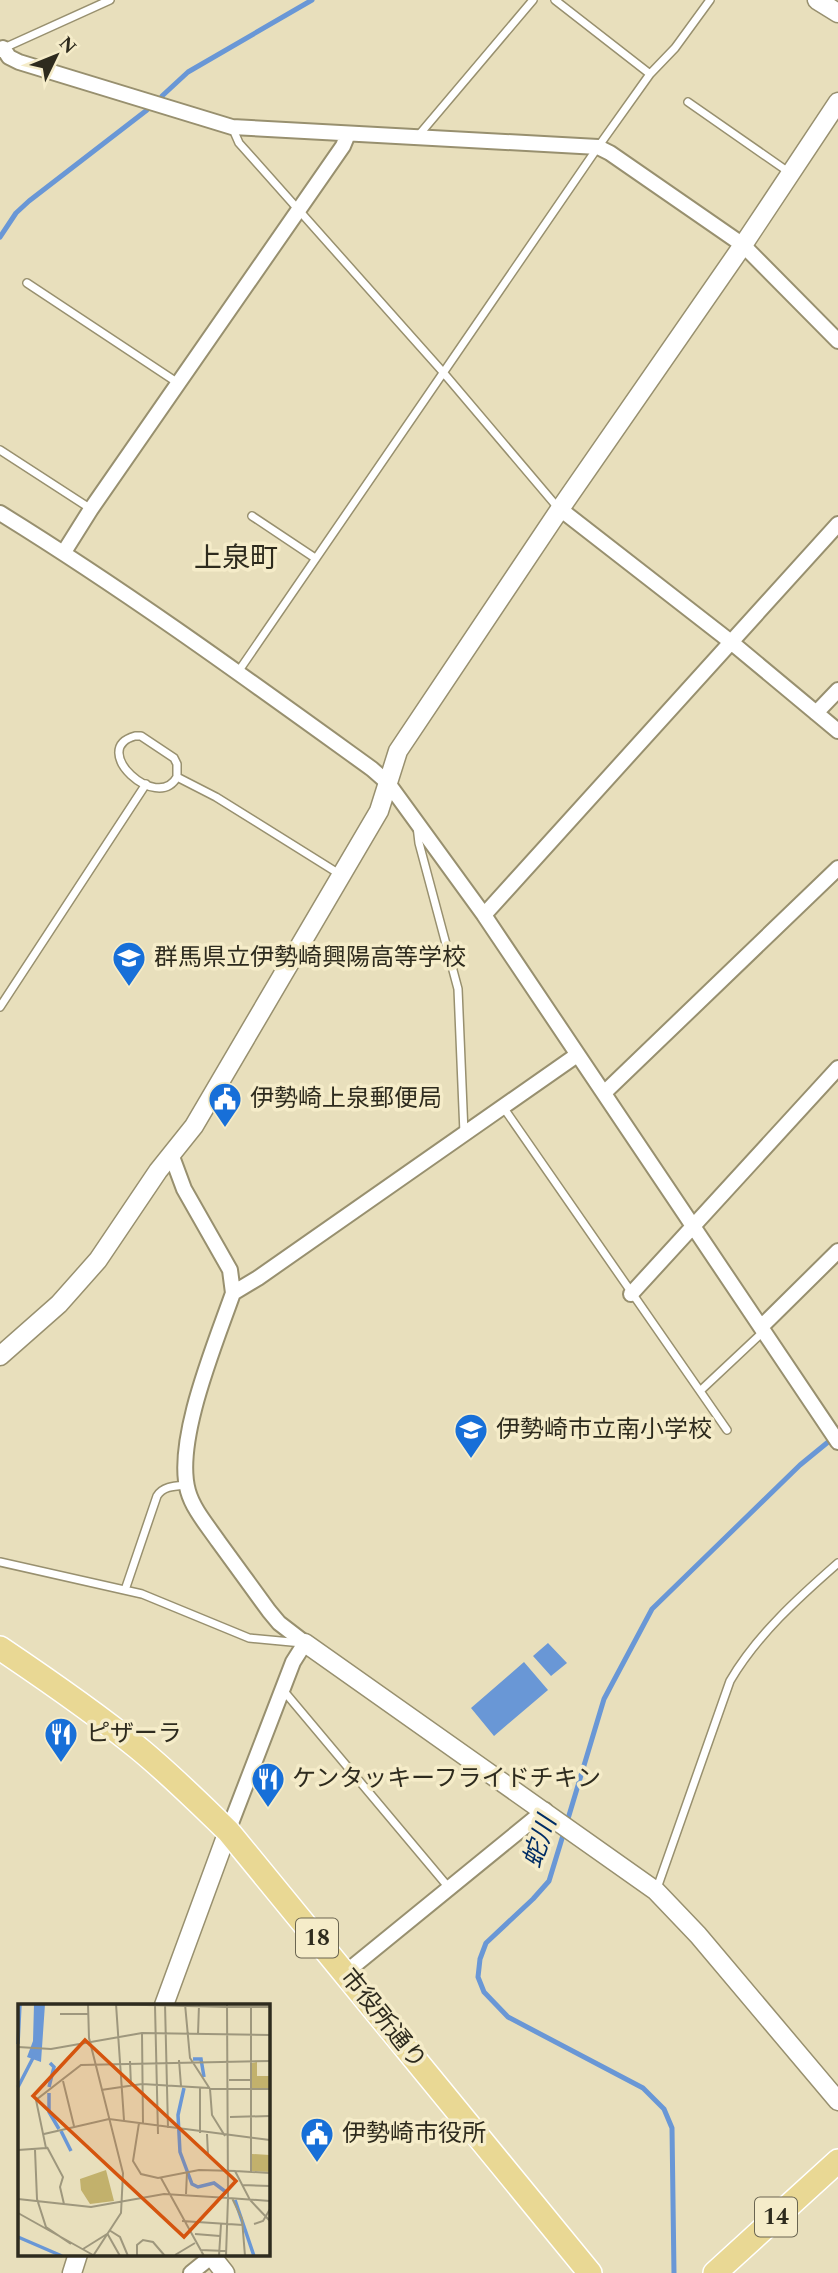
<svg xmlns="http://www.w3.org/2000/svg" width="838" height="2273" font-family="Spectral,'Noto Sans JP',serif">
<style>
.water{fill:#6997d6}
.lines{fill:none;stroke-linecap:round;stroke-linejoin:round}
.stream{stroke:#6997d6;stroke-width:5}
.service-casing{stroke:#98906f;stroke-width:10}
.minor-casing{stroke:#98906f;stroke-width:18}
.tertiary-casing{stroke:#98906f;stroke-width:21}
.primary-casing{stroke:#fff;stroke-width:26}
.service{stroke:#fff;stroke-width:7}
.minor{stroke:#fff;stroke-width:14}
.tertiary{stroke:#fff;stroke-width:18}
.primary{stroke:#e9d894;stroke-width:23}
.labels{text-anchor:middle;dominant-baseline:central;stroke-width:7;stroke-linejoin:round;paint-order:stroke}
.shield{fill:#f5ecc9;stroke:#6a6551;stroke-width:2}
.shield-label{font-size:23px;font-weight:bold;fill:#2e2b1e}
.poi-label{font-size:24px;fill:#2e2b1e;stroke:#f5ecc9;text-anchor:start}
.street-label{font-size:24px;fill:#2e2b1e;stroke:#f5ecc9}
.water-label{font-size:26px;font-style:italic;fill:#002d65;stroke:#f5ecc9}
.quarter-label{font-size:28px;fill:#2e2b1e;stroke:#f5ecc9}
.inset-river{fill:none;stroke:#6997d6;stroke-width:3.5}
.inset-road{fill:none;stroke:#9e977d;stroke-width:2}
.view{fill:#d5540e;fill-opacity:0.15;stroke:#d5540e;stroke-width:3.5}
.inset-edge{fill:none;stroke:#2e2b1e;stroke-width:3.5}
</style>
<rect width="100%" height="100%" fill="#e8dfbc"/>
<!-- water -->
<path class="water" d="M 548,1643 L 567,1663 L 551,1676 L 533,1656 Z
M 524,1662 L 548,1690 L 494,1736 L 471,1708 Z"/>
<g class="lines">
<!-- stream -->
<path class="stream" d="M 162,96 L 188,72 L 312,0
M 0,237 L 16,213 L 29,201 L 147,110
M 567,1822 L 604,1699 L 652,1609 L 800,1465 L 833,1438
M 564,1832 L 549,1881 L 533,1899 L 486,1943 L 480,1959 L 478,1977 L 484,1992 L 508,2017 L 643,2088 L 664,2109 L 672,2128 L 674,2273"/>
<defs>
<path id="service" d="M 555,0 L 650,74
M 4,48 L 110,0
M 688,102 L 790,173
M 232,127 L 239,143 L 442,371 L 559,509
M 418,136 L 533,0
M 27,283 L 178,383
M 0,450 L 91,509
M 252,516 L 315,558
M 238,672 L 598,147 L 650,74 L 675,48 L 710,0
M 135,736 L 141,736 L 174,758 L 177,764 L 177,777 C 157,813 88,749 135,736 Z
M 177,777 L 216,797 L 341,875
M 417,826 L 419,843 L 458,989 L 464,1133
M 0,1007 L 146,784
M 503,1107 L 727,1430
M 700,1391 L 764,1331
M 0,1562 L 142,1594 L 249,1638 L 302,1643
M 125,1590 L 157,1496 C 163,1486 175,1486 187,1485
M 283,1690 L 450,1889
M 656,1891 L 730,1681 C 757,1635 798,1598 838,1563"/>
<path id="minor" d="M 0,50 L 3,48 L 9,57 L 19,62 L 232,127 L 598,147 L 610,153 L 743,245 L 838,341
M 560,509 L 731,642 L 838,731
M 0,513 C 128,592 250,681 372,769 L 388,783 L 484,915 L 838,1442
M 64,552 L 91,509 L 343,146 L 348,134
M 816,713 L 838,690
M 484,915 L 838,524
M 604,1093 L 838,868
M 171,1154 L 184,1189 L 230,1270 L 233,1293 C 216,1342 174,1441 188,1491 C 193,1509 207,1525 218,1541 C 235,1564 252,1588 269,1611 L 279,1623 L 305,1643 L 293,1662 L 228,1831
M 233,1293 L 258,1278 L 577,1055
M 631,1294 L 838,1068
M 762,1326 L 838,1251
M 345,1973 L 545,1810
M 191,2273 L 212,2256"/>
<path id="tertiary" d="M 817,0 L 838,13
M 0,1356 L 59,1304 L 98,1260 L 158,1171 L 194,1126 L 379,811 L 398,751 L 560,509 L 743,245 L 838,102
M 305,1643 L 656,1891 L 698,1935 L 838,2101
M 164,2005 L 228,1831
M 210,2254 L 225,2273
M 72,2273 L 78,2254"/>
<path id="primary" d="M 0,1648 C 46,1679 93,1711 137,1747 C 169,1773 198,1802 228,1831 L 590,2273
M 715,2273 L 838,2161"/>
</defs>
<!-- service casing -->
<use href="#service" class="service-casing"/>
<!-- minor casing -->
<use href="#minor" class="minor-casing"/>
<!-- tertiary casing -->
<use href="#tertiary" class="tertiary-casing"/>
<!-- primary casing -->
<use href="#primary" class="primary-casing"/>
<!-- service -->
<use href="#service" class="service"/>
<!-- minor -->
<use href="#minor" class="minor"/>
<!-- tertiary -->
<use href="#tertiary" class="tertiary"/>
<!-- primary -->
<use href="#primary" class="primary"/>
</g>
<!-- icons -->
<defs>
<symbol id="school-pin" viewBox="-11 -11 22 30"><path d="M0 17L-7.5 6A9.5 9.5 0 1 1 7.5 6Z" fill="#176fd8" stroke="#f5ecc9"/><path d="M0-5L7-2L0 1L-7-2ZM-4 1L0 2.5L4 1V4Q0 6-4 4Z" fill="#fff"/></symbol>
<symbol id="civic-pin" viewBox="-11 -11 22 30"><path d="M0 17L-7.5 6A9.5 9.5 0 1 1 7.5 6Z" fill="#176fd8" stroke="#f5ecc9"/><path d="M-.6-6.5H3V-4.5H.6V-3L4-1V1h2V6H-6V1h2V-1L-.6-3ZM-1.2 2.5V6h2.4V2.5Z" fill="#fff"/></symbol>
<symbol id="restaurant-pin" viewBox="-11 -11 22 30"><path d="M0 17L-7.5 6A9.5 9.5 0 1 1 7.5 6Z" fill="#176fd8" stroke="#f5ecc9"/><path d="M-5-6h1v4h1v-4h1v4h1v-4h1v5L-1.5 .5V6h-2V.5L-5-1ZM5-6V6H3V1.5H1.5Q1.5-4 5-6Z" fill="#fff"/></symbol>
</defs>
<g fill-rule="evenodd">
<use href="#school-pin" x="110" y="939" width="38" height="52"/>
<use href="#civic-pin" x="206" y="1080" width="38" height="52"/>
<use href="#school-pin" x="452" y="1411" width="38" height="52"/>
<use href="#restaurant-pin" x="42" y="1715" width="38" height="52"/>
<use href="#restaurant-pin" x="249" y="1760" width="38" height="52"/>
<use href="#civic-pin" x="298" y="2115" width="38" height="52"/>
</g>
<g class="labels">
<!-- shield labels -->
<g class="shield">
<rect x="296" y="1918.5" width="42" height="39" rx="5"/>
<rect x="755" y="2197.5" width="42" height="39" rx="5"/>
</g>
<g class="shield-label">
<text x="317" y="1938">18</text>
<text x="776" y="2217">14</text>
</g>
<!-- poi labels -->
<g class="poi-label">
<text x="154" y="958">群馬県立伊勢崎興陽高等学校</text>
<text x="250" y="1099">伊勢崎上泉郵便局</text>
<text x="496" y="1430">伊勢崎市立南小学校</text>
<text x="86" y="1734">ピザーラ</text>
<text x="292" y="1779">ケンタッキーフライドチキン</text>
<text x="342" y="2134">伊勢崎市役所</text>
</g>
<!-- street labels -->
<g class="street-label">
<text transform="translate(383 2019) rotate(51)">市役所通り</text>
</g>
<!-- water labels -->
<g class="water-label">
<text transform="translate(540 1842) rotate(-71)">蛇川</text>
</g>
<!-- quarter labels -->
<g class="quarter-label">
<text x="236" y="558">上泉町</text>
</g>
</g>
<!-- overview -->
<g transform="translate(18 2004)">
<rect width="252" height="252" fill="#e8dfbc"/>
<path d="M 239,58 L 239,72 L 252,72 L 252,84 L 234,84 L 234,59 ZM 234,150 L 252,151 L 252,168 L 234,167 ZM 88,166 L 96,197 L 72,200 L 63,186 L 62,175 Z" fill="#c2b16c"/>
<path d="M 16,0 L 27,0 L 23,58 L 9,53 L 15,37 Z" fill="#6997d6"/>
<path class="inset-river" d="M 0,40 L 2,0M 175,55 L 183,55 L 186,73M 0,83 L 17,50M 31,83 L 36,63 L 32,59M 166,84 L 160,111 L 162,148 L 174,180 L 180,183 L 196,179 L 208,188M 31,89 L 31,108 L 41,125M 43,127 L 53,147M 217,196 L 236,252M 0,233 L 44,252"/>
<path class="inset-road" d="M 70,0 L 71,34 L 105,169 L 103,209 L 75,252M 88,0 L 209,3M 98,0 L 106,116M 147,0 L 150,124M 167,0 L 172,54 L 192,85 L 194,111 L 207,132M 137,2 L 140,130M 209,3 L 252,3M 42,10 L 70,10M 124,29 L 125,120M 180,30 L 181,1M 0,43 L 33,45 L 124,29 L 252,31M 161,56 L 163,82M 112,57 L 113,82M 211,76 L 233,76M 45,77 L 56,122M 192,85 L 252,85M 83,86 L 124,80 L 191,84M 212,113 L 252,112M 121,119 L 115,157 L 123,170 L 140,174 L 181,166 L 217,167 L 232,196 L 252,217M 182,129 L 182,84M 26,130 L 91,115 L 252,136M 189,130 L 190,151M 29,143 L 45,173 L 42,183 L 46,200M 0,146 L 28,144 L 18,96 L 63,61 L 252,57M 17,146 L 19,195 L 28,223 L 53,240M 217,167 L 252,169M 233,168 L 233,3M 143,174 L 186,252M 224,181 L 252,182M 168,190 L 169,168M 210,194 L 252,197M 214,194 L 224,215 L 227,252M 0,195 L 73,203 L 146,190 L 210,194 L 209,0M 0,209 L 75,251M 164,217 L 225,221M 236,220 L 245,217 L 252,205M 91,226 L 102,233 L 110,252M 89,229 L 102,252M 177,230 L 202,232M 65,245 L 89,230M 182,246 L 208,247M 157,251 L 177,239M 119,252 L 119,241 L 125,236 L 135,238 L 147,252M 201,252 L 203,220M 208,252 L 210,194"/>
<path class="view" d="M 67,36 L 218,177 L 166,233 L 15,92 Z"/>
<rect width="252" height="252" class="inset-edge"/>
</g>
<!-- north arrow -->
<g transform="translate(56 56) rotate(47)" stroke="#f5ecc9" stroke-width="5" paint-order="stroke">
<path d="M0-5L12 26L0 18L-12 26Z" fill="#2e2b1e"/>
<text y="-10" font-size="19" font-weight="bold" text-anchor="middle" fill="#2e2b1e">N</text>
</g>
</svg>
